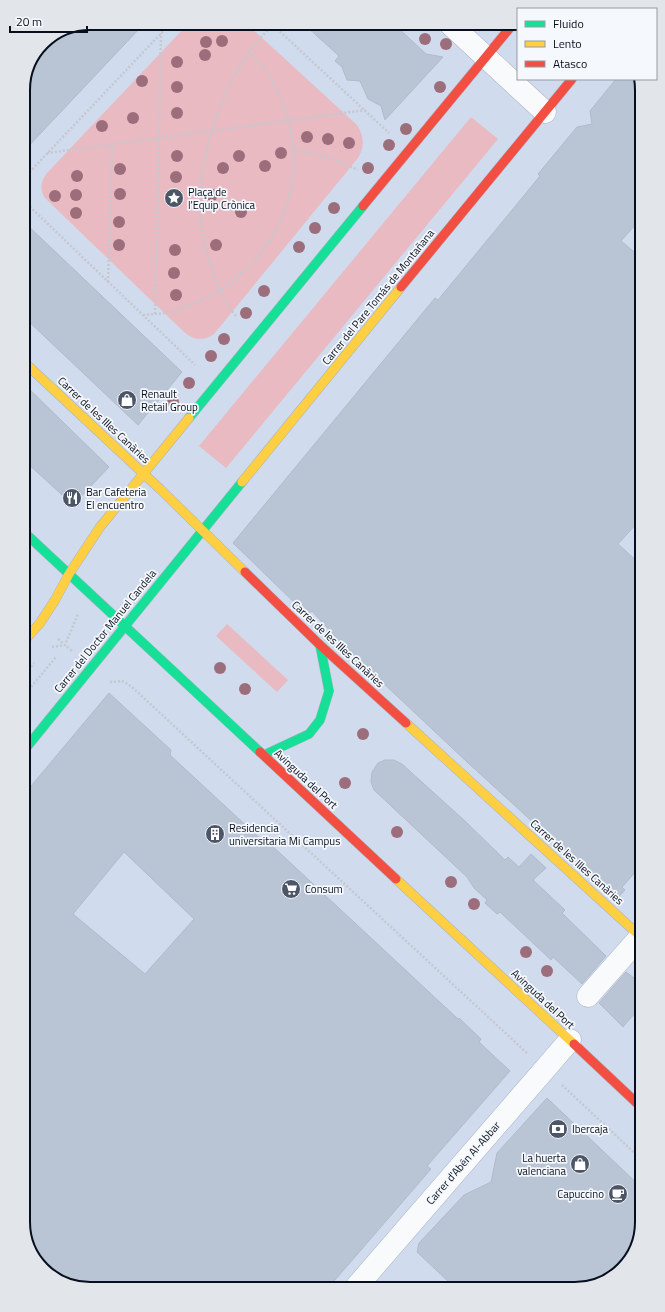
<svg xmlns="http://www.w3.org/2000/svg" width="665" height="1312" font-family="'Titillium Web',sans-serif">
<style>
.green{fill:#e9bac2}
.building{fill:#b9c4d4;stroke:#b1bbcb;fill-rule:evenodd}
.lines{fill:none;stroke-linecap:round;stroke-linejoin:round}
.street-casing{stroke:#abb4c4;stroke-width:23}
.fast-casing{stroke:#abb4c4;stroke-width:10}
.slow-casing{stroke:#abb4c4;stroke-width:10}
.jam-casing{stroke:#abb4c4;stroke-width:10}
.path{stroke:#c5c8ce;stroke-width:2.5;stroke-dasharray:2 2;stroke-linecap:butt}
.street{stroke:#f8fafc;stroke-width:22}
.fast{stroke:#16e098;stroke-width:9}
.slow{stroke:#ffcf43;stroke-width:9}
.jam{stroke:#f24e42;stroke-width:9}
.tree{fill:#9c6e7c}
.labels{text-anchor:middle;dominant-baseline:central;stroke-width:3.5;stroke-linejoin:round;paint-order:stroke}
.poi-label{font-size:11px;fill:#070f1e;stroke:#f5f8fc;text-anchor:start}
.street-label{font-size:11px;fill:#070f1e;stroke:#f5f8fc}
.rim{fill:none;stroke:#070f1e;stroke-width:2}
</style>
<rect width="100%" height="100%" fill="#d0dbed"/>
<!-- green -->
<path class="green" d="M 249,26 L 357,125 C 364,136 365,146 358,158 L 214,334 C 204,341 194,341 184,332 L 45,198 C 39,189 41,181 47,173 L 185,27 Z
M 471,117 L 498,139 L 226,468 L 199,446 Z
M 227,624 L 288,680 L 277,692 L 216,636 Z"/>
<!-- building -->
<path class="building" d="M 395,25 L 426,54 L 443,57 L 385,120 L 381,106 L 368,99 L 360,81 L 347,80 L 342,67 L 335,61 L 339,56 L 306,26 Z
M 141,27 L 23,152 L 23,86 L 43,43 L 65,28 Z
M 616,79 L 637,79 L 638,222 L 621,241 L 638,255 L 639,521 L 618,544 L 639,563 L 640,867 L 622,887 L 625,890 L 617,899 L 466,761 L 346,648 L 312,611 L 309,614 L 300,606 L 299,607 L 233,543 L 435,298 L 438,300 L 540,176 L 538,174 L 577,127 L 592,124 L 590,111 Z
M 24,222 L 182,372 L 138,425 L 24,317 Z
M 24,384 L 109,467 L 73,505 L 25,461 Z
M 109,693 L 171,750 L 170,755 L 265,843 L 267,841 L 458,1019 L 459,1018 L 481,1039 L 479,1042 L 510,1071 L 427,1166 L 431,1169 L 329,1287 L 86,1289 L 50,1275 L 28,1247 L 26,792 ZM 124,852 L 194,919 L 145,974 L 73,914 Z
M 385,760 L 394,760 L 402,764 L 465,821 L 505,860 L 508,857 L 519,867 L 531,854 L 546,868 L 533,880 L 565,910 L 562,913 L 606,956 L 582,984 L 553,957 L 551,960 L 500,912 L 497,914 L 485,903 L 487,900 L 474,888 L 467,877 L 374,790 L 371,782 L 372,772 L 378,763 Z
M 626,972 L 641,983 L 641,1006 L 623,1027 L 599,1003 Z
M 547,1098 L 642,1188 L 642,1222 L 630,1259 L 600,1284 L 452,1285 L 417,1252 L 419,1243 L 464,1195 L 491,1182 L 497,1153 Z"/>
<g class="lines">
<defs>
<path id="street" d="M 450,24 L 545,112
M 588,996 L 641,936
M 357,1286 L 570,1040"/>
<path id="fast" d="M 189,418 L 363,206
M 25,533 L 260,752
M 26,748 L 242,482
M 264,755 L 309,734 L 320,720 L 329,691 L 320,645"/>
<path id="slow" d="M 24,362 L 160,489 L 245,572
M 242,482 L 401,287
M 25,640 L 40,623 L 55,600 L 69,574 L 100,527 L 189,418
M 406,723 L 641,937
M 396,879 L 574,1044"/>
<path id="jam" d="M 363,206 L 513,24
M 401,287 L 572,79
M 245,572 L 320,645 L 406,723
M 260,752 L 396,879
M 574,1044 L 641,1107"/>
</defs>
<!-- street casing -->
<use href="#street" class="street-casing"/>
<!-- fast casing -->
<use href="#fast" class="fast-casing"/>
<!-- slow casing -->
<use href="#slow" class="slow-casing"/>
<!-- jam casing -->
<use href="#jam" class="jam-casing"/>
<!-- path -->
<path class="path" d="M 274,26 L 389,133
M 293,149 L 333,159 L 358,170
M 47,153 L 365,110
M 24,178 L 167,27
M 24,201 L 195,365
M 108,282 L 112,145
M 155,314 L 161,33
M 143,315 C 153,314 163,314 173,311 C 182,309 191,305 199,301 C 269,270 309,195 288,119 C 284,104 277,88 269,75 C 263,67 256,59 249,52
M 236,316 C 223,300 215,281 210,262 C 203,241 197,215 200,193 C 204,147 222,88 250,51 C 256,42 264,34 272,26
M 25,587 L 25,590
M 58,639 L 72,651
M 52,647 L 65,645 L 78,614
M 26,673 L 34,663
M 110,682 C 124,682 120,678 133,688 L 527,1053
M 26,693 L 56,657
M 562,1085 L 642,1160"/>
<!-- street -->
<use href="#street" class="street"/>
<!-- fast -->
<use href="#fast" class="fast"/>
<!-- slow -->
<use href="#slow" class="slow"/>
<!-- jam -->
<use href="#jam" class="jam"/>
</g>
<!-- trees -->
<g class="tree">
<circle cx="425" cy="39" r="6"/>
<circle cx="222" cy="41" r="6"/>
<circle cx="206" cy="42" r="6"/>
<circle cx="446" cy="44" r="6"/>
<circle cx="205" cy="55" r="6"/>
<circle cx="177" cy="62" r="6"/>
<circle cx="142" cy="81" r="6"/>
<circle cx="177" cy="87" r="6"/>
<circle cx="440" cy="87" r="6"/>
<circle cx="177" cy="113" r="6"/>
<circle cx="133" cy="118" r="6"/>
<circle cx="102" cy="126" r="6"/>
<circle cx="406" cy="129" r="6"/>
<circle cx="307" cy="137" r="6"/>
<circle cx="328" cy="139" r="6"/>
<circle cx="349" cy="143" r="6"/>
<circle cx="389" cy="145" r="6"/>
<circle cx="281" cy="153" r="6"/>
<circle cx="177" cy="156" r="6"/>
<circle cx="239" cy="156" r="6"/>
<circle cx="265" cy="166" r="6"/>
<circle cx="223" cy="168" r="6"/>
<circle cx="368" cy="168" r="6"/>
<circle cx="120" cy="169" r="6"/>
<circle cx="77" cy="176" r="6"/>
<circle cx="176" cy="177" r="6"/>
<circle cx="120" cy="194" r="6"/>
<circle cx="76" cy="195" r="6"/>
<circle cx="212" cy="195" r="6"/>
<circle cx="55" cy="196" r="6"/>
<circle cx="174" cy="201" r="6"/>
<circle cx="334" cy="208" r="6"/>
<circle cx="241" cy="212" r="6"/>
<circle cx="76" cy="213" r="6"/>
<circle cx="119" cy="222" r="6"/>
<circle cx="315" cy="228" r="6"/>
<circle cx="119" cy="245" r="6"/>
<circle cx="216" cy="245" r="6"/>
<circle cx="299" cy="247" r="6"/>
<circle cx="175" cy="250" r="6"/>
<circle cx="174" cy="273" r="6"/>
<circle cx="264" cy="291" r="6"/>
<circle cx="176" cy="295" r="6"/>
<circle cx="246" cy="313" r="6"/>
<circle cx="224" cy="339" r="6"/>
<circle cx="211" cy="356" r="6"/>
<circle cx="189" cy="383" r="6"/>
<circle cx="173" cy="402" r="6"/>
<circle cx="220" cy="668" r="6"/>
<circle cx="245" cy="689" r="6"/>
<circle cx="363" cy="734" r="6"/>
<circle cx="345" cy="783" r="6"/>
<circle cx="397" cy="832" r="6"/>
<circle cx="451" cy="882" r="6"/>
<circle cx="474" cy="904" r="6"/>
<circle cx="526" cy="952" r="6"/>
<circle cx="547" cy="971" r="6"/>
</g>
<!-- icons -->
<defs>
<symbol id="sight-disc" viewBox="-11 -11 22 22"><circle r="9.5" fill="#4d5666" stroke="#f5f8fc"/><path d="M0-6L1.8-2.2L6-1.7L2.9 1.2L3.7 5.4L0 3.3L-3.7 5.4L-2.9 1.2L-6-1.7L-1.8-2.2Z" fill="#fff"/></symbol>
<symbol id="shop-disc" viewBox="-11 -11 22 22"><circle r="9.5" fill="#4d5666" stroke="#f5f8fc"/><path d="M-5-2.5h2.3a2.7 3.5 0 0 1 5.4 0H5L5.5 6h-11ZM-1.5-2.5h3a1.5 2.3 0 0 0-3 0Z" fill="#fff"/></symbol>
<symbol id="restaurant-disc" viewBox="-11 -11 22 22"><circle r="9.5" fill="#4d5666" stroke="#f5f8fc"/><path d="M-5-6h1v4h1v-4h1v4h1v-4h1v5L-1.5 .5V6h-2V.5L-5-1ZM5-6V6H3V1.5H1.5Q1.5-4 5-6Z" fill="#fff"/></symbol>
<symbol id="building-disc" viewBox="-11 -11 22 22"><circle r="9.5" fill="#4d5666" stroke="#f5f8fc"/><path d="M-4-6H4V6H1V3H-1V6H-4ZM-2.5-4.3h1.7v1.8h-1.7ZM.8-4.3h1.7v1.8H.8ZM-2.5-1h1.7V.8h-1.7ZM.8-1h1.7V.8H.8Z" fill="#fff"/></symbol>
<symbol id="supermarket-disc" viewBox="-11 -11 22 22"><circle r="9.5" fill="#4d5666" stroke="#f5f8fc"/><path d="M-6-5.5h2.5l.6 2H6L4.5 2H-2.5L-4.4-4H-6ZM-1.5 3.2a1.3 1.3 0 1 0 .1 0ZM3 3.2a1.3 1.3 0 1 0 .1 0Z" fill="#fff"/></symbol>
<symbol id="bank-disc" viewBox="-11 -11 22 22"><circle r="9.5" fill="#4d5666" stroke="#f5f8fc"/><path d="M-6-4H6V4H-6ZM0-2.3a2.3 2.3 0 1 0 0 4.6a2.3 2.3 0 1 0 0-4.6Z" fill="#fff"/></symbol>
<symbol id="cafe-disc" viewBox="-11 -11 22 22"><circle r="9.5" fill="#4d5666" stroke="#f5f8fc"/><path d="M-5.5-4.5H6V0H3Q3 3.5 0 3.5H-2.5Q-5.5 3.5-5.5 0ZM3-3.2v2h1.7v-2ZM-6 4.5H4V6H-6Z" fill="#fff"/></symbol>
</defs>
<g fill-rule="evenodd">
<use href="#sight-disc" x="163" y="187" width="22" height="22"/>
<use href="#shop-disc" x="116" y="389" width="22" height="22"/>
<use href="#restaurant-disc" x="61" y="487" width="22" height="22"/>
<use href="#building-disc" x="204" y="823" width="22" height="22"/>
<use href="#supermarket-disc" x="280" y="878" width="22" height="22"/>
<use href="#bank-disc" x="547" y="1118" width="22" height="22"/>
<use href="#shop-disc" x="569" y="1153" width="22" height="22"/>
<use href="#cafe-disc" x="607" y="1183" width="22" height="22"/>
</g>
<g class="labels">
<!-- poi labels -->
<g class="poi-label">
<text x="188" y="192">Plaça de<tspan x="188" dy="13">l'Equip Crònica</tspan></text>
<text x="141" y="394">Renault<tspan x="141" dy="13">Retail Group</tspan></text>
<text x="86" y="492">Bar Cafeteria<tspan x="86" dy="13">El encuentro</tspan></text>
<text x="229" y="828">Residencia<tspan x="229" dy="13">universitaria Mi Campus</tspan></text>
<text x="305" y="889">Consum</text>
<text x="572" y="1129">Ibercaja</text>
<text x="566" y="1158" text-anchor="end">La huerta<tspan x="566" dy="13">valenciana</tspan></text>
<text x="604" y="1194" text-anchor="end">Capuccino</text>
</g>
<!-- street labels -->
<g class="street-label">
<text transform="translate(378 297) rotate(-51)">Carrer del Pare Tomás de Montañana</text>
<text transform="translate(104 420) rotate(43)">Carrer de les Illes Canàries</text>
<text transform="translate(105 631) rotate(-51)">Carrer del Doctor Manuel Candela</text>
<text transform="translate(338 644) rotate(43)">Carrer de les Illes Canàries</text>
<text transform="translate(306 779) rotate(43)">Avinguda del Port</text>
<text transform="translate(577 862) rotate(42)">Carrer de les Illes Canàries</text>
<text transform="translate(543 999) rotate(43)">Avinguda del Port</text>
<text transform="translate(463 1163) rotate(-49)">Carrer d'Abén Al-Abbar</text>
</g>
</g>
<!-- crop -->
<path d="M0 0H665V1312H0ZM90 30H575A60 60 0 0 1 635 90V1222A60 60 0 0 1 575 1282H90A60 60 0 0 1 30 1222V90A60 60 0 0 1 90 30Z" fill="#e2e5ea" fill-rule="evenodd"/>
<path class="rim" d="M90 30H575A60 60 0 0 1 635 90V1222A60 60 0 0 1 575 1282H90A60 60 0 0 1 30 1222V90A60 60 0 0 1 90 30Z"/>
<!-- legend -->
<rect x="517" y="8" width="140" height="72" fill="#f5f8fc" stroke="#969ba3"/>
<rect x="525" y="21" width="20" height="6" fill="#16e098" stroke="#969ba3"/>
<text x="553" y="28" font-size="12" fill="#070f1e">Fluido</text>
<rect x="525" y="41" width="20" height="6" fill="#ffcf43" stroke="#969ba3"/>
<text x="553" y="48" font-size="12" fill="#070f1e">Lento</text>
<rect x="525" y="61" width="20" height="6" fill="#f24e42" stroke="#969ba3"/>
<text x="553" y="68" font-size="12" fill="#070f1e">Atasco</text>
<!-- scale -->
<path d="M10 26v6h77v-6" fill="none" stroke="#070f1e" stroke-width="2"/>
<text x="16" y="26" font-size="12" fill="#070f1e" stroke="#f5f8fc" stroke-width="3" paint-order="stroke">20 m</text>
</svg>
